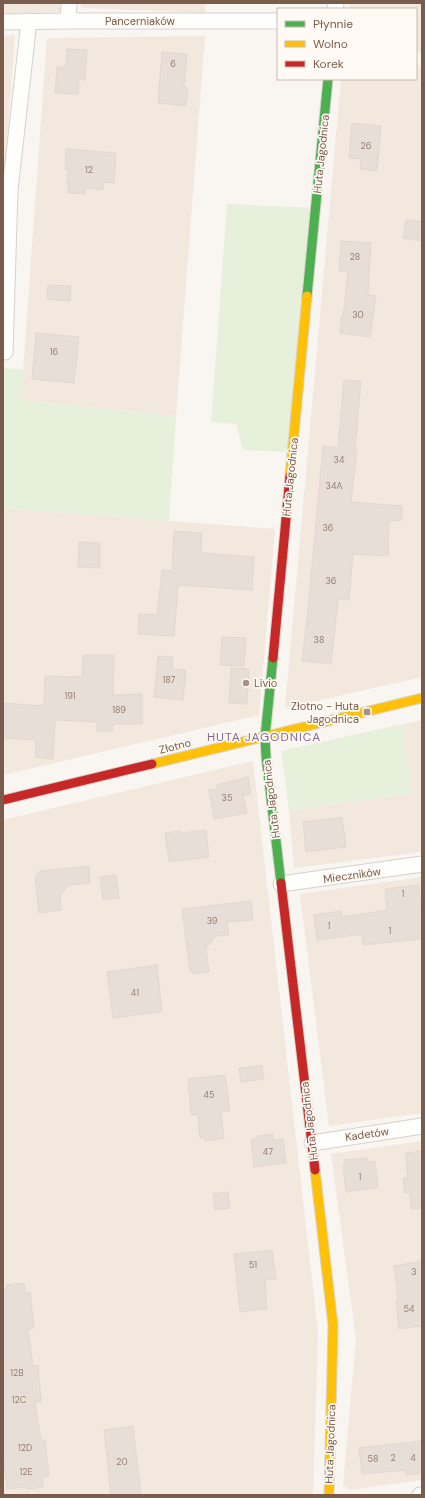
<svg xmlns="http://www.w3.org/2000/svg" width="425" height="1498" font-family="'DM Sans',sans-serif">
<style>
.residential{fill:#f2e8de}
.green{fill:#e7f0db}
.building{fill:#e6ded7;stroke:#e2d8d2}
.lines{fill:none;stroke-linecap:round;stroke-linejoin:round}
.street-casing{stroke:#d7d1cb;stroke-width:17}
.fast-casing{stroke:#d9d2cb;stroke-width:11}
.slow-casing{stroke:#d9d2cb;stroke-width:11}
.jam-casing{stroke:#d9d2cb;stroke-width:11}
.street{stroke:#fefefd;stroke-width:15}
.fast{stroke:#4caf50;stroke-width:9}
.slow{stroke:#ffc107;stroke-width:9}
.jam{stroke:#c62828;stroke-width:9}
.poi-dot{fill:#a69286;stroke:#fffaf3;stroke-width:1.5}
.labels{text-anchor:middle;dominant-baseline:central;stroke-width:3.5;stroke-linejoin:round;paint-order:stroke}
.number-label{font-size:9px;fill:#977e72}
.street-label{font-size:11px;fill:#7a5c4d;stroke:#fffaf3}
.poi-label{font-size:11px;fill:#7a5c4d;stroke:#fffaf3;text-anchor:start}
.neighbourhood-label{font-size:12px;letter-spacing:1px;fill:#846695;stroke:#fffaf3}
</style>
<rect width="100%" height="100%" fill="#f9f5f0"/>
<!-- residential -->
<path class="residential" d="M 3,3 L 63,3 L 63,12 L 3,14 Z
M 79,3 L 205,3 L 205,13 L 82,8 Z
M 350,3 L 422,3 L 422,54 L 416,52 L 416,9 L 349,9 Z
M 15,35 L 3,194 L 3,36 Z
M 205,36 L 176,416 L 21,400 L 47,38 Z
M 416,64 L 422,66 L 422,677 L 285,708 L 341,79 L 416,79 Z
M 3,508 L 275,529 L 259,715 L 3,775 Z
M 422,720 L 422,852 L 294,868 L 289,810 L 411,794 L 403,724 Z
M 253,761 L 318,1332 L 313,1495 L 3,1495 L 3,820 Z
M 422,877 L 422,1113 L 329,1126 L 300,894 Z
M 422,1141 L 422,1480 L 350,1490 L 343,1485 L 356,1339 L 331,1154 Z"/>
<!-- green -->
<path class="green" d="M 227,204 L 316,208 L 292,452 L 243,450 L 236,424 L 211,422 Z
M 3,368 L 25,370 L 21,400 L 176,416 L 169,521 L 3,508 Z
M 403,724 L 411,794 L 289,810 L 281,751 Z"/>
<!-- building -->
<path class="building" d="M 67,49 L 87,50 L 85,80 L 79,79 L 78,94 L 55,93 L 57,67 L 66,67 Z
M 162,52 L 187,54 L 184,87 L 188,88 L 186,106 L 158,103 Z
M 352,123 L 381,126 L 377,171 L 360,169 L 361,159 L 349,158 Z
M 66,149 L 116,153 L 114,183 L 104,182 L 103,190 L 85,188 L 85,194 L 68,193 L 68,184 L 67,184 L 68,170 L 65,170 Z
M 406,220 L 422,222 L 422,241 L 403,238 Z
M 341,241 L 371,243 L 368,295 L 376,296 L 370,337 L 340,333 L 342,316 L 343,317 L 348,272 L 339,271 Z
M 48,285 L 71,286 L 70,301 L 47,299 Z
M 36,333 L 79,337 L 74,383 L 32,379 Z
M 344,380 L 361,381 L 355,450 L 357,450 L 351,502 L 402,506 L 402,520 L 389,521 L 388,556 L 353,554 L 349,600 L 338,599 L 331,664 L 302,661 L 307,620 L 323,446 L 338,448 Z
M 174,531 L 202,533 L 201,553 L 254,557 L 252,590 L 178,585 L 174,636 L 138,634 L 139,614 L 157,615 L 162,570 L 172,571 Z
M 79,542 L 100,543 L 100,568 L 78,567 Z
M 222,637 L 246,638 L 244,666 L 220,665 Z
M 83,655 L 114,655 L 113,695 L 142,694 L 142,724 L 113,724 L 113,731 L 97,731 L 97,722 L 55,720 L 53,759 L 35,757 L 36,740 L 3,738 L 3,703 L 44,706 L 45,676 L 82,677 Z
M 158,656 L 173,657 L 172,669 L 186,670 L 183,700 L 154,697 Z
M 231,668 L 249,669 L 247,704 L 229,703 Z
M 248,777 L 251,794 L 243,795 L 247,813 L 214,819 L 209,790 L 217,789 L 217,785 Z
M 342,817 L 346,847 L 306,852 L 303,822 Z
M 206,830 L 209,857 L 169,862 L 165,833 L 181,831 L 181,833 Z
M 89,866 L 90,883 L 69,885 L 60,896 L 61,910 L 39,913 L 35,877 L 40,871 Z
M 116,875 L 119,898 L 103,900 L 100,877 Z
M 419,885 L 422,912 L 422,939 L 363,945 L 362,934 L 317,940 L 314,915 L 341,911 L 342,917 L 387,910 L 385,889 Z
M 251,901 L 253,920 L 227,922 L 229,935 L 216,936 L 206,948 L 209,972 L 193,974 L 192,971 L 190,971 L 182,909 Z
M 157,965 L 162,1012 L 113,1018 L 107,972 Z
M 262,1065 L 264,1079 L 241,1082 L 239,1068 Z
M 225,1075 L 230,1111 L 221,1112 L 224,1138 L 205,1141 L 204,1137 L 200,1138 L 198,1114 L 191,1115 L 188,1079 Z
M 273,1134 L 273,1140 L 283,1139 L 286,1163 L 254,1167 L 251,1139 L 257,1139 L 257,1136 Z
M 422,1151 L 422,1208 L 411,1209 L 410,1192 L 405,1193 L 403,1178 L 408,1178 L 406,1153 Z
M 367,1158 L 367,1162 L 375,1161 L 378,1188 L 346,1192 L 343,1165 L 345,1165 L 344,1160 Z
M 228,1192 L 230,1208 L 215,1210 L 213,1194 Z
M 272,1250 L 276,1279 L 265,1280 L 267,1309 L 240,1312 L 234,1254 Z
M 422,1261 L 422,1326 L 399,1329 L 396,1301 L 398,1300 L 394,1266 Z
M 24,1283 L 26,1293 L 30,1292 L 34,1328 L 28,1329 L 33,1366 L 38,1365 L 41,1402 L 35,1402 L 41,1440 L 45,1440 L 49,1476 L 42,1477 L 43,1487 L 27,1489 L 26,1487 L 7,1489 L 3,1454 L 3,1290 L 7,1289 L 6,1285 Z
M 133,1426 L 141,1495 L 111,1495 L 104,1430 Z
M 422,1441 L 422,1473 L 406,1475 L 405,1470 L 362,1474 L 359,1448 Z"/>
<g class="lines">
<defs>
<path id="street" d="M 335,9 L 336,3
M 68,21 L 69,3
M 3,22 L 68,21 L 278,21
M 5,352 L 10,190 L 29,21
M 281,884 L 422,864
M 312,1143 L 422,1126
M 420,1495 L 422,1495"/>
<path id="fast" d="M 307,296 L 328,79
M 273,658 L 265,737 L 266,756 L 281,883"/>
<path id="slow" d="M 290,476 L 307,296
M 152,764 L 422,698
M 315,1170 L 333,1325 L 329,1495"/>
<path id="jam" d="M 273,658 L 290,476
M 3,800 L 152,764
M 281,883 L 315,1170"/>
</defs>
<!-- street casing -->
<use href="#street" class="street-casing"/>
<!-- fast casing -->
<use href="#fast" class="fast-casing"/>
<!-- slow casing -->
<use href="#slow" class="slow-casing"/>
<!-- jam casing -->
<use href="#jam" class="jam-casing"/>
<!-- street -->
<use href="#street" class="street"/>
<!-- fast -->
<use href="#fast" class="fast"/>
<!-- slow -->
<use href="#slow" class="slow"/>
<!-- jam -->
<use href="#jam" class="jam"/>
</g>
<!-- markers -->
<g class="poi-dot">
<circle cx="246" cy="683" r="4"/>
<rect x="363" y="708" width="8" height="8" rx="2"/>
</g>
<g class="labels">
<!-- number labels -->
<g class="number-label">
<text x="173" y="64">6</text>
<text x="366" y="146">26</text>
<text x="89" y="170">12</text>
<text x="355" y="257">28</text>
<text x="358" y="315">30</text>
<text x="54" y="352">16</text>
<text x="339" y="460">34</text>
<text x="334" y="486">34A</text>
<text x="328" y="528">36</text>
<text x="331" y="581">36</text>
<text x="319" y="640">38</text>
<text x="169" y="680">187</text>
<text x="70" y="696">191</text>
<text x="119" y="710">189</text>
<text x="227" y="798">35</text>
<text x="403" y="894">1</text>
<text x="212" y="921">39</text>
<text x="329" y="926">1</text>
<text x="390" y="931">1</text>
<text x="135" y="993">41</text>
<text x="209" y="1095">45</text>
<text x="268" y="1152">47</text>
<text x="360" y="1177">1</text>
<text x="253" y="1265">51</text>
<text x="414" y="1272">3</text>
<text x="409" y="1309">54</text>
<text x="17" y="1373">12B</text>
<text x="19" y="1400">12C</text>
<text x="25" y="1448">12D</text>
<text x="393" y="1458">2</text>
<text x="413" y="1458">4</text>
<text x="373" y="1459">58</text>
<text x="122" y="1462">20</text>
<text x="26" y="1472">12E</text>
</g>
<!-- street labels -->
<g class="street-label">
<text x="140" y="21">Pancerniaków</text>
<text transform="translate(321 154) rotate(-84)">Huta Jagodnica</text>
<text transform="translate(290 477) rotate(-84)">Huta Jagodnica</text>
<text transform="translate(175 746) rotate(-14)">Złotno</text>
<text transform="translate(271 799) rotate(-97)">Huta Jagodnica</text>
<text transform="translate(352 875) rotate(-8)">Mieczników</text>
<text transform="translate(309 1121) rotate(-97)">Huta Jagodnica</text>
<text transform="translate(367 1134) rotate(-8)">Kadetów</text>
<text transform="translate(330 1444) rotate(-88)">Huta Jagodnica</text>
</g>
<!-- poi labels -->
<g class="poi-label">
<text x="254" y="683">Livio</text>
<text x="359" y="706" text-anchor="end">Złotno - Huta<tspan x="359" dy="13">Jagodnica</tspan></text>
</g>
<!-- neighbourhood labels -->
<g class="neighbourhood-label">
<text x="264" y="737">HUTA JAGODNICA</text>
</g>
</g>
<!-- border -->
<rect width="425" height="1498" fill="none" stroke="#7a5c4d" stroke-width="8"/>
<!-- legend -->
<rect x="277" y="8" width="140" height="72" fill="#fffaf3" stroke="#cabbb1"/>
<rect x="285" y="21" width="20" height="6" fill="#4caf50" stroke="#cabbb1"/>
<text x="313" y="28" font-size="12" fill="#7a5c4d">Płynnie</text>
<rect x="285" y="41" width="20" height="6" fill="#ffc107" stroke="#cabbb1"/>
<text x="313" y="48" font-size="12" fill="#7a5c4d">Wolno</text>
<rect x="285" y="61" width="20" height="6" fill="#c62828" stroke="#cabbb1"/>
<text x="313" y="68" font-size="12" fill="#7a5c4d">Korek</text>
</svg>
